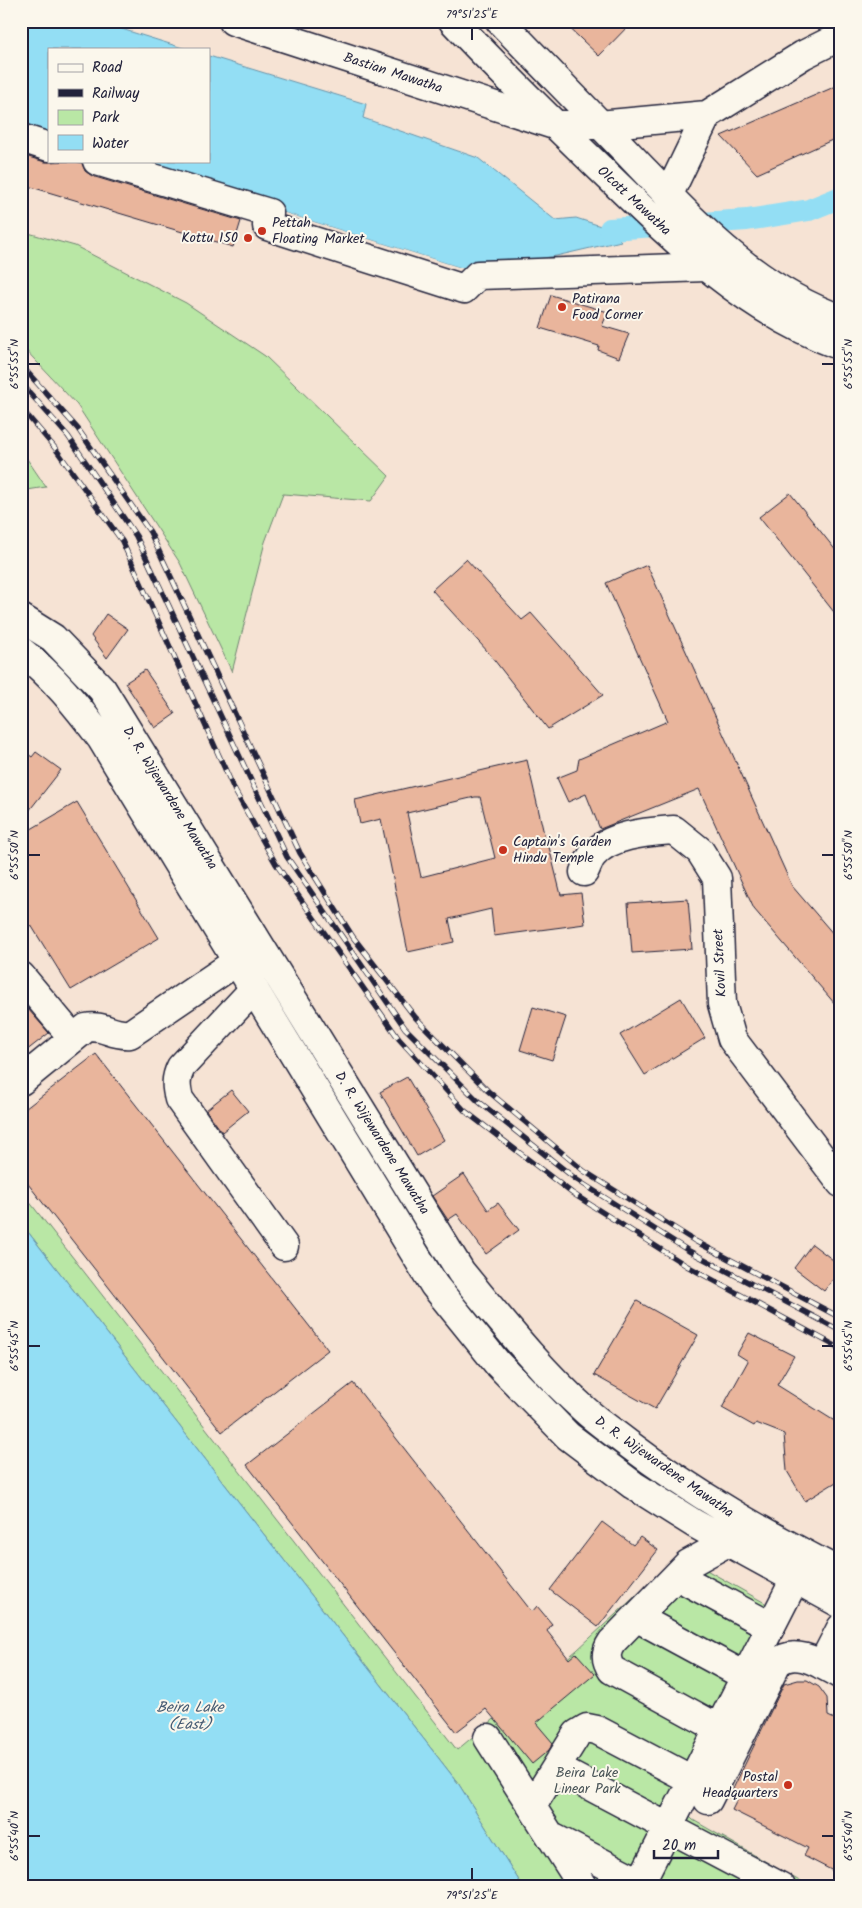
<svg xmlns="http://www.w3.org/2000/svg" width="862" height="1908" font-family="Kalam,sans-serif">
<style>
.green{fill:#b9e7a5;stroke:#6e8470}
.water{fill:#93def4;stroke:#6693aa}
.pier{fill:#f6e3d4}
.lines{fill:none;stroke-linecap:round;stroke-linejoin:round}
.canal{stroke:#93def4;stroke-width:22}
.building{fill:#e9b59c;stroke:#22223b;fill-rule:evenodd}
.minor-casing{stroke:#22223b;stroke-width:31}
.major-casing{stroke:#22223b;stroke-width:31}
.highway-casing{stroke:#22223b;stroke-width:31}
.minor{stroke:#fbf7ec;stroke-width:28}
.major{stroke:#fbf7ec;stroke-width:28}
.highway{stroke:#fbf7ec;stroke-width:28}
.rail-casing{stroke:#22223b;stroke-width:5.5}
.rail{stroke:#fbf7ec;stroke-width:4;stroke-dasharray:11;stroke-linecap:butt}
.ticks{fill:none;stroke:#22223b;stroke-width:2}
.poi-dot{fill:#c8321e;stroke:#fbf7ec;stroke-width:2}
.labels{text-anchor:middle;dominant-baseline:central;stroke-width:4;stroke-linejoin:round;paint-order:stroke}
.street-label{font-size:14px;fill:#22223b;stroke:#fbf7ec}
.poi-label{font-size:14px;fill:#22223b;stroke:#fbf7ec;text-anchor:start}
.park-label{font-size:14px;fill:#485356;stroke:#fbf7ec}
.water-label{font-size:15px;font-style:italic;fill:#445a72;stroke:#fbf7ec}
.neatline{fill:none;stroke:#22223b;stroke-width:2}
.ticks-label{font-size:12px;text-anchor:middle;fill:#22223b}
</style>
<rect width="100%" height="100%" fill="#f6e3d4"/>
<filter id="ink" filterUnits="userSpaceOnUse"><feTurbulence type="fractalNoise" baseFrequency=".02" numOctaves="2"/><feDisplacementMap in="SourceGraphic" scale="10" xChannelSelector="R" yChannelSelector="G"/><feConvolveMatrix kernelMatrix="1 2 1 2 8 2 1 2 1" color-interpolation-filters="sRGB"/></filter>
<g filter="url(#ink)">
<!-- green -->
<path class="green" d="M 21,231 L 75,246 L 186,303 L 265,356 L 389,476 L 371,501 L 283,494 L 265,542 L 232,672 L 180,563 L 77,405 L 21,345 Z
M 21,450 L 46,487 L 21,491 Z
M 21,1191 L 457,1750 L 577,1650 L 680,1555 L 788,1616 L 689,1816 L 693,1820 L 810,1887 L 523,1887 L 458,1783 L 21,1223 Z"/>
<!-- water -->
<path class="water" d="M 21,21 L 96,21 L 186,49 L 49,49 L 49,140 L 21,131 Z
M 209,56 L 366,104 L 363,118 L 478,158 L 555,220 L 576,218 L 610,229 L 621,241 L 556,256 L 468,270 L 118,161 L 209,161 Z
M 21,1223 L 458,1783 L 523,1887 L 21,1887 Z"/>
<!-- pier -->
<path class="pier" d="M 118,161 L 468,270 L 468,273 L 117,164 Z"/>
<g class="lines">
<!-- canal -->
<path class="canal" d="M 610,229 L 747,220 L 809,210 L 841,197"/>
</g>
<!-- building -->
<path class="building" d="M 562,21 L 633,21 L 599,56 Z
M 841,84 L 841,136 L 757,174 L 721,136 Z
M 22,155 L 45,162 L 75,161 L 82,163 L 85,171 L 92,176 L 241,221 L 233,247 L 21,184 Z
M 551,295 L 608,312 L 602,326 L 629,334 L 619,358 L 598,350 L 599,346 L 540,328 Z
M 790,493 L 841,557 L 841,621 L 759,517 Z
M 466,559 L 522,620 L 531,613 L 603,695 L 548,729 L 488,652 L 432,590 Z
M 647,565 L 792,886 L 841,943 L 841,1011 L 754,909 L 699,789 L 600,829 L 586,794 L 568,802 L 557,778 L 577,770 L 579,759 L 668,721 L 606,583 Z
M 106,614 L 128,629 L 107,658 L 91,636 Z
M 145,670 L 175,714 L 155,728 L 125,683 Z
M 21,749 L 32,757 L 36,752 L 61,770 L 21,821 Z
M 527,760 L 547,847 L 549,847 L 561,895 L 581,893 L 585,924 L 494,936 L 491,909 L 449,919 L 454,942 L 408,952 L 381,819 L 360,824 L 355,800 ZM 475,797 L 480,797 L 495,858 L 421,877 L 407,813 Z
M 77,802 L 159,938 L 71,990 L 31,925 L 21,933 L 21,835 Z
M 688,899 L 692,949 L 632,953 L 628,903 Z
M 681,998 L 705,1038 L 645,1075 L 620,1035 Z
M 21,1001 L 49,1033 L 21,1055 Z
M 533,1007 L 566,1017 L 552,1060 L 520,1050 Z
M 96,1054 L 328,1350 L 222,1432 L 21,1175 L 21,1112 Z
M 407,1077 L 444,1140 L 417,1156 L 380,1092 Z
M 231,1090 L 248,1111 L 222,1132 L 206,1110 Z
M 464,1174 L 488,1210 L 498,1203 L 519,1230 L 486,1254 L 457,1214 L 448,1220 L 432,1196 Z
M 812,1244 L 841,1266 L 841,1269 L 824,1291 L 794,1268 Z
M 637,1301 L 698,1335 L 655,1409 L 594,1375 Z
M 749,1333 L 794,1356 L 777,1385 L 841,1425 L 841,1479 L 805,1501 L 787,1471 L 784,1434 L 756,1423 L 754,1426 L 722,1408 L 748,1361 L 737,1354 Z
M 353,1383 L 532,1612 L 537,1606 L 552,1624 L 547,1631 L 569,1659 L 576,1653 L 595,1674 L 536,1723 L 553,1743 L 549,1750 L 532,1764 L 486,1709 L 456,1732 L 247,1465 Z
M 602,1522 L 633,1545 L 640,1537 L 658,1550 L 598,1627 L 550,1590 Z
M 798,1680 L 807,1680 L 819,1687 L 827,1698 L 828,1716 L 841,1722 L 841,1875 L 804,1856 L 808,1848 L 732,1810 L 737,1800 L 729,1797 L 784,1684 Z"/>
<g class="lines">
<defs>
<path id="minor" d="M 233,21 L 554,125 L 599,125 L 707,115 L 803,55 L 841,36
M 21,138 L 49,147
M 97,161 L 269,213 L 267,226 L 464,289 L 478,275 L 706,267
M 668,196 L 707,115
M 584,872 C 587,867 589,859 593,855 C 610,834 649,832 674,830 L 700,851 L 717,878 L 722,1004 L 732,1039 L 841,1183
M 21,976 L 73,1038
M 254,989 L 181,1067 C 175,1079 176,1087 179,1099 L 284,1246
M 21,1081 L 86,1028 C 103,1024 112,1036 130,1034 L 236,962
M 677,1576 L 770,1626
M 636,1617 L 745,1676
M 822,1665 L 841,1628
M 718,1728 L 612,1670 C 605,1660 605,1652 612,1642 L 688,1564 L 728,1542
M 488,1738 L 583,1887
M 556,1768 L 781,1887
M 708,1800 L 777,1663 C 795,1646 822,1665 841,1675
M 532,1806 L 577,1734 L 587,1728 L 597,1730 L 692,1780
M 552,1837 L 649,1887
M 638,1887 L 795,1579"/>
<path id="major" d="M 21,618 L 53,638 L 102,689 L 461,1272 C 500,1319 539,1369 585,1410 C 598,1422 613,1432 627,1443 C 694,1494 766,1534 841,1573
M 21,651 C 53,676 77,706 101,738 L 434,1285 L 497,1363 L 568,1436 L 633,1485 L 695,1524 L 841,1604"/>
<path id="highway" d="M 453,21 C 504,75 556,126 609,177 C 679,245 748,312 841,346
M 500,21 C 546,69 594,117 640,166 C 699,227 758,290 841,319"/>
</defs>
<!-- minor casing -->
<use href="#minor" class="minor-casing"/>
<!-- major casing -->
<use href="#major" class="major-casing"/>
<!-- highway casing -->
<use href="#highway" class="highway-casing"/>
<!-- minor -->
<use href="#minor" class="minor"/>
<!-- major -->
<use href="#major" class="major"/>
<!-- highway -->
<use href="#highway" class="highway"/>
<defs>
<path id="rail" d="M 21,365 L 78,429 L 150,532 L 300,853 L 353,937 L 415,1017 L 488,1091 L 584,1171 L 695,1241 L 841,1318
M 21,383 L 68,436 L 136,536 L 287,857 L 405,1028 L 478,1101 L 577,1180 L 689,1251 L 841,1331
M 21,408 L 55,448 L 122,541 L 235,791 L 276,864 L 399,1039 L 465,1111 L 572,1193 L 687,1266 L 841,1349"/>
</defs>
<!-- rail casing -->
<use href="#rail" class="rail-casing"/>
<!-- rail -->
<use href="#rail" class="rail"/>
</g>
</g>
<!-- ticks -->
<path class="ticks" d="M 472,28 L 472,40M 28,364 L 40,364M 822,364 L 834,364M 28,855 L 40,855M 822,855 L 834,855M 28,1346 L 40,1346M 822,1346 L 834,1346M 28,1836 L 40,1836M 822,1836 L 834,1836M 472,1868 L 472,1880"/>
<!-- markers -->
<g class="poi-dot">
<circle cx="262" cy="231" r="5"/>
<circle cx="248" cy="238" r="5"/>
<circle cx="562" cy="307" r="5"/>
<circle cx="503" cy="850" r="5"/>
<circle cx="788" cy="1785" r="5"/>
</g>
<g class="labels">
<!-- street labels -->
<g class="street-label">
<text transform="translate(393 73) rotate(18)">Bastian Mawatha</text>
<text transform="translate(634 201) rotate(43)">Olcott Mawatha</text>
<text transform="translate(170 798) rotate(58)">D. R. Wijewardene Mawatha</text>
<text transform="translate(720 963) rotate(-93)">Kovil Street</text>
<text transform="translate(382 1143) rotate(58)">D. R. Wijewardene Mawatha</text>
<text transform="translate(664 1467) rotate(35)">D. R. Wijewardene Mawatha</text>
</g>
<!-- poi labels -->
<g class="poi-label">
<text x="272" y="223">Pettah<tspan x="272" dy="16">Floating Market</tspan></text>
<text x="238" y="238" text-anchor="end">Kottu 150</text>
<text x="572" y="299">Patirana<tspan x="572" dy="16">Food Corner</tspan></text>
<text x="513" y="842">Captain's Garden<tspan x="513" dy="16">Hindu Temple</tspan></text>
<text x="778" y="1777" text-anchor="end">Postal<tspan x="778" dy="16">Headquarters</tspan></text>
</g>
<!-- park labels -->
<g class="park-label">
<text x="587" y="1773">Beira Lake<tspan x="587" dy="16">Linear Park</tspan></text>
</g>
<!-- water labels -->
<g class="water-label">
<text x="190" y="1708">Beira Lake<tspan x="190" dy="17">(East)</tspan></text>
</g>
</g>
<!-- margin -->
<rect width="862" height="1908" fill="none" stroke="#fbf7ec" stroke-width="55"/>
<!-- legend -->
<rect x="48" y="48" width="162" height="115" fill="#fbf7ec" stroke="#a4a2a5"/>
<rect x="58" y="64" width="25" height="8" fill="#fbf7ec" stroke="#a4a2a5"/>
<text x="92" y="72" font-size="15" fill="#22223b">Road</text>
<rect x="58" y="89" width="25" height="8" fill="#22223b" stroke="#a4a2a5"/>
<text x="92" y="98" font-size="15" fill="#22223b">Railway</text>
<rect x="58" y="110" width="25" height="15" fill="#b9e7a5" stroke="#a4a2a5"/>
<text x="92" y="122" font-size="15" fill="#22223b">Park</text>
<rect x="58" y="135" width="25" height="15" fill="#93def4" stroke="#a4a2a5"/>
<text x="92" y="148" font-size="15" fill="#22223b">Water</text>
<!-- scale -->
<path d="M654 1850v8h64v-8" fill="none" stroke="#22223b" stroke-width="2.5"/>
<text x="662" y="1850" font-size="15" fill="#22223b" stroke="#fbf7ec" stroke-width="4" paint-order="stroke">20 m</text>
<rect x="28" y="28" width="806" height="1852" class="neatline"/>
<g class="ticks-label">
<text x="472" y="18">79°51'25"E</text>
<text transform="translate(14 364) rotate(-90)" y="4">6°55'55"N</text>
<text transform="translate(848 364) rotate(-90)" y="4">6°55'55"N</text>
<text transform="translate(14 855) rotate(-90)" y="4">6°55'50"N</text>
<text transform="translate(848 855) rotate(-90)" y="4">6°55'50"N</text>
<text transform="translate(14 1346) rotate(-90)" y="4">6°55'45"N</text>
<text transform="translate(848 1346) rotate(-90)" y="4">6°55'45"N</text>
<text transform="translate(14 1836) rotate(-90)" y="4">6°55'40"N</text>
<text transform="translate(848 1836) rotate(-90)" y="4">6°55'40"N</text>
<text x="472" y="1899">79°51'25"E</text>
</g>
</svg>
